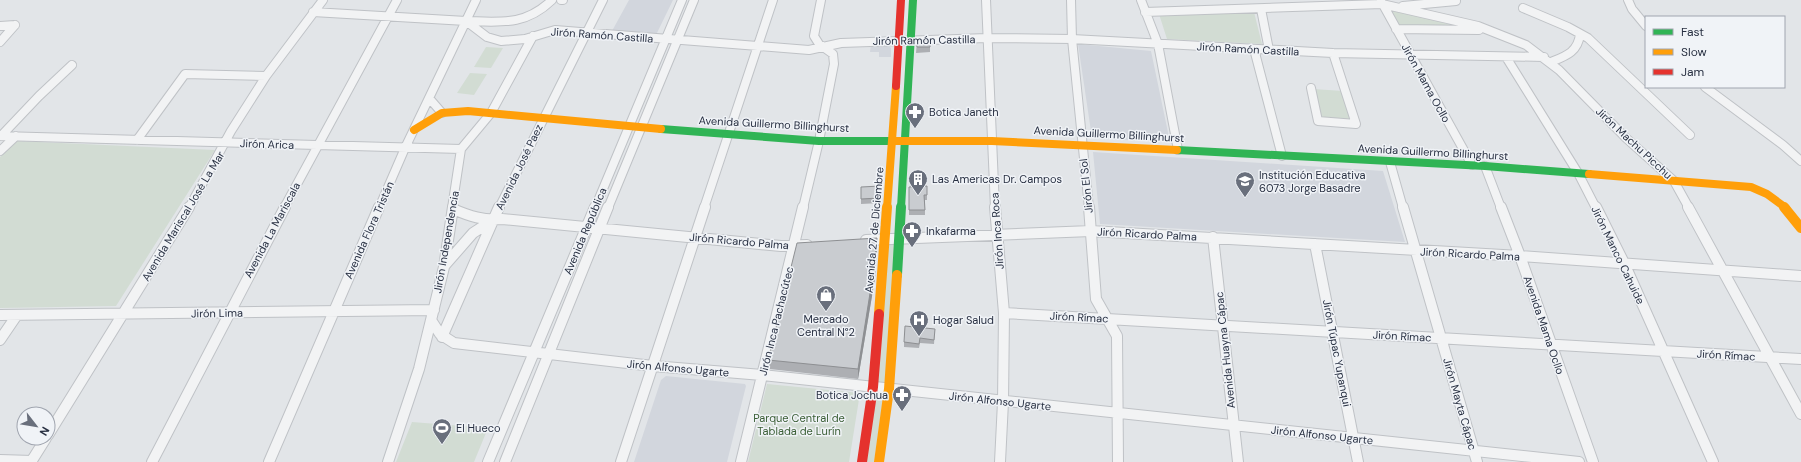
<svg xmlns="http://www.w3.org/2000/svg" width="1801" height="462" font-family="'DM Sans',sans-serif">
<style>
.built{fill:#d2d6dd}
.green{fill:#d2dcd3}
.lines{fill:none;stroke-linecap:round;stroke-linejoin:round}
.street-far1-casing{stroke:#bfc2c6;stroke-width:10}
.street-casing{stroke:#bfc2c6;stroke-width:12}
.street-far1{stroke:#f2f3f4;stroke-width:8}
.street{stroke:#f2f3f4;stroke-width:10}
.fast-far1{stroke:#30b455;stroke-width:8}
.fast{stroke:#30b455;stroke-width:10}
.slow-far1{stroke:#ff9f0a;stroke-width:8}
.slow{stroke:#ff9f0a;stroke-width:10}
.jam-far1{stroke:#e5322d;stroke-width:8}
.jam{stroke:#e5322d;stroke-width:10}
.wall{fill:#adafb3}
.shaded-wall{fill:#8d8f92}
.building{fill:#c9ccd0;stroke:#8d8f92}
.labels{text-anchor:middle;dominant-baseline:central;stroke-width:3;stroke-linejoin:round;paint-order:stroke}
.street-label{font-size:11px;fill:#283042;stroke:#f0f3f7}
.poi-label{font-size:11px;fill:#283042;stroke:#f0f3f7;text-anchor:start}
.park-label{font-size:11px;fill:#3a5e35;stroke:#f0f3f7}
</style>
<rect width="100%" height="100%" fill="#e2e5e8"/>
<!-- built -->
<path class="built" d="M 629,0 L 673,0 L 656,35 L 612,31 Z
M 871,44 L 888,45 L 891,48 L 891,57 L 879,57 L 879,52 L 870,52 Z
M 1078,44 L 1151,51 L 1170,142 L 1092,138 Z
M 1093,152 L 1383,171 L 1405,242 L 1100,224 Z
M 666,376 L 745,384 L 746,386 L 727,462 L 634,462 L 661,380 Z"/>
<!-- green -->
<path class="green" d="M 1396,9 L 1458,27 L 1399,27 L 1389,10 Z
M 1254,12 L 1262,44 L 1167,39 L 1159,14 Z
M 486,47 L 503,48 L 491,68 L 474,67 Z
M 470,73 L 487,74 L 474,95 L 457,93 Z
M 1313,89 L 1343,91 L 1351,121 L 1320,119 Z
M 17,141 L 215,150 L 116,306 L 0,308 L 0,157 Z
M 889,241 L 897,241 L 886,385 L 876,384 Z
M 767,384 L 860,393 L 849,462 L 748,462 Z
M 876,390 L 884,392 L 874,462 L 866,462 Z
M 412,422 L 488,428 L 474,462 L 396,462 Z"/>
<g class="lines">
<defs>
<path id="street-far1" d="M 561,0 L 563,0
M 986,0 L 995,208
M 1071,0 L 1072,39 L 1089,208
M 1141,0 L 1158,44 L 1178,150
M 1628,0 L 1632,9 L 1646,26
M 1381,1 L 1472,165
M 1403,6 L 1456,1
M 1523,8 L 1568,27 L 1588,38 L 1690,135
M 1261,9 L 1269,50
M 313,12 L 466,21 L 487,37 L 501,41 L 525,39 L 555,30 L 809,50 L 841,43 L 987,38 L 1072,39 L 1333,53 L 1544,57
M 1145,12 L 1382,4 L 1478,26 L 1526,45 L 1559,70 L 1626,138 L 1674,181 L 1689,208
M 466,21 C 501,22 525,26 552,0
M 0,26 L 15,25
M 1396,29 L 1479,30
M 0,42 L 15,25
M 1254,49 L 1282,156
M 1506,57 L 1578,173 L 1596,208
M 1551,62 C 1566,56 1578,52 1580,34
M 1705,87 L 1783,145 L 1801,161
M 1311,88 L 1318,121 L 1356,124 L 1333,53
M 429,98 L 442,113
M 1,136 L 461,149
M 1,136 L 39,96 L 72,65
M 137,140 L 185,74 L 266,76
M 0,151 L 16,136
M 1390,162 L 1403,208
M 1485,166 L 1501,208
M 189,208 L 231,131 L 266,76 L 323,0
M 284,208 L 397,0
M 379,208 L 405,148 L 476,0
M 452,208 L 461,149 L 491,113 L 533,36
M 499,208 L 603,0
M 595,208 L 682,0
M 608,208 L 694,0
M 704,208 L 773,0
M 803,208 L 819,141 L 834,64 L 833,54 L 819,44 L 814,36 L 821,0"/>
<path id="street" d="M 995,207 L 1004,313 L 1003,402 L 1000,462
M 1089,207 L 1096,299 L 1117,336 L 1118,462
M 1403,207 L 1477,462
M 1501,207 L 1520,256 L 1593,462
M 1596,207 L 1624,263 L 1713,462
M 1688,207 L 1801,414
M 453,209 C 469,216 484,221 502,219 L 781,246 L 807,245
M 1213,237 L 1238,462
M 866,240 L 1091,231 L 1520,256 L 1801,276
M 1315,244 L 1358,462
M 445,265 L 473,233 L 493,220
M 1004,313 L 1801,359
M 0,315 L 434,310
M 431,320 L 440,334 L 454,343 L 653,366 L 762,375 L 1579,462
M 442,337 L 499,207
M 0,340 L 17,315
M 48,435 L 189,207
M 0,460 L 32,461
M 31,462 L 46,438
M 152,462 L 285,207
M 269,462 L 379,207
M 388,462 L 419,369 L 444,267 L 453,207
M 488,462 L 595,207
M 505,462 L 608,207
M 621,462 L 705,207
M 741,462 L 803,207"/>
</defs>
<!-- street-far1 casing -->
<use href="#street-far1" class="street-far1-casing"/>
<!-- street casing -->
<use href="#street" class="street-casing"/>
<!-- street-far1 -->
<use href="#street-far1" class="street-far1"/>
<!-- street -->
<use href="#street" class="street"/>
<!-- fast-far1 -->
<path class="fast-far1" d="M 661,129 L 819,141 L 892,141
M 1177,150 L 1485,166 L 1589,174
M 901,208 L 913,0"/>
<!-- fast -->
<path class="fast" d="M 897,275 L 901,207"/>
<!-- slow-far1 -->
<path class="slow-far1" d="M 414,130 L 442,113 L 468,111 L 661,129
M 892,141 L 992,141 L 1177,150
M 1589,174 L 1751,187 L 1767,194 L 1786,208
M 887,208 L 896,86"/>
<!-- slow -->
<path class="slow" d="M 1784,207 L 1801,228
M 879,314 L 887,207
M 879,462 L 889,389 L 897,275"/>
<!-- jam-far1 -->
<path class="jam-far1" d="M 896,86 L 901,0"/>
<!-- jam -->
<path class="jam" d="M 862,462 L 873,387 L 879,314"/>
</g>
<!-- wall -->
<path class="wall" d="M 930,40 L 930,52 L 916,53 L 917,41 Z
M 909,187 L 927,195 L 927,200 L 925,200 L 925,215 L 909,215 Z
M 881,191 L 880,203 L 861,204 L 861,199 Z
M 877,238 L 877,248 L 875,278 L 858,379 L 770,369 L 768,360 Z
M 935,329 L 934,344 L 920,343 L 919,348 L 904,347 L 904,342 Z"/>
<!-- shaded-wall -->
<path class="shaded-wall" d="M 877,238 L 877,248 L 875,278 L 858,379 L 858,369 Z"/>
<!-- building -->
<path class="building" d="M 930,40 L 930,47 L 917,47 L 917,41 Z
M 881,186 L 880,198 L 861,199 L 861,187 Z
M 927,186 L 927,195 L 924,195 L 925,210 L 909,210 L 909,187 Z
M 877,238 L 874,268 L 858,369 L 768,360 L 797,243 Z
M 905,326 L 935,329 L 934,340 L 920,338 L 919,344 L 904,342 Z"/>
<!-- icons -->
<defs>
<symbol id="pharmacy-pin" viewBox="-11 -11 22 30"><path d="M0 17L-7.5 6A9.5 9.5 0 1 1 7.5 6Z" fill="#696f7c" stroke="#f0f3f7"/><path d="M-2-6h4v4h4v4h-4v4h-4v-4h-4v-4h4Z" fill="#fff"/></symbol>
<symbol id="building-pin" viewBox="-11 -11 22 30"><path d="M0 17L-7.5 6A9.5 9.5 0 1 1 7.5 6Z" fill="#696f7c" stroke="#f0f3f7"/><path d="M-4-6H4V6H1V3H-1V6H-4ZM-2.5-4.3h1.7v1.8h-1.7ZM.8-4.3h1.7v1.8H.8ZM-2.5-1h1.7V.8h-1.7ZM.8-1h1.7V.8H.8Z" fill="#fff"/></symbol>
<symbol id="school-pin" viewBox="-11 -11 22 30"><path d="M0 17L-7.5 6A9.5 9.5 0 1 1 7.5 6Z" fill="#696f7c" stroke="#f0f3f7"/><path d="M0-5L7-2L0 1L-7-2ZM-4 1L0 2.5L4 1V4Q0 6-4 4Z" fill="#fff"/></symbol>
<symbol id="shop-pin" viewBox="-11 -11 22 30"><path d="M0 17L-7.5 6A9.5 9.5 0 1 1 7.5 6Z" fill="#696f7c" stroke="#f0f3f7"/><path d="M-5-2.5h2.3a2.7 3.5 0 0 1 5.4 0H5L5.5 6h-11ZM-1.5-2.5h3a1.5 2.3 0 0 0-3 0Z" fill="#fff"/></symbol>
<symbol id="hospital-pin" viewBox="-11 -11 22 30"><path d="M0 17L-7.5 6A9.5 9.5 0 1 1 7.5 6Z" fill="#696f7c" stroke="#f0f3f7"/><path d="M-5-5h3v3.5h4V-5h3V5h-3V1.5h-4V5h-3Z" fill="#fff"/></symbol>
<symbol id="stadium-pin" viewBox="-11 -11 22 30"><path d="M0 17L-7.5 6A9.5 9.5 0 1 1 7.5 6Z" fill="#696f7c" stroke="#f0f3f7"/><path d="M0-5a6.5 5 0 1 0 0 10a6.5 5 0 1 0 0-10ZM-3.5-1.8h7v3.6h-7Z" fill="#fff"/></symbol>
</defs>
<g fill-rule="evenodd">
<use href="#pharmacy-pin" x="904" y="101" width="22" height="30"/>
<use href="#building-pin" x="907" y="168" width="22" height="30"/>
<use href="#school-pin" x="1234" y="170" width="22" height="30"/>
<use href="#pharmacy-pin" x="901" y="220" width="22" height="30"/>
<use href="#shop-pin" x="815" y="284" width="22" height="30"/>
<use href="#hospital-pin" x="908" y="309" width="22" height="30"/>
<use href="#pharmacy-pin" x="891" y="384" width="22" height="30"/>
<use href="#stadium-pin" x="431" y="417" width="22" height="30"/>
</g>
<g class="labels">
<!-- street labels -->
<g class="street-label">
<text transform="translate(602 35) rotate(4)">Jirón Ramón Castilla</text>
<text transform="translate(924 40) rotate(-1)">Jirón Ramón Castilla</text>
<text transform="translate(1248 49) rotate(3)">Jirón Ramón Castilla</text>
<text transform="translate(1426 83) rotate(61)">Jirón Mama Ocllo</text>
<text transform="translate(774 124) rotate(3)">Avenida Guillermo Billinghurst</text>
<text transform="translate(1109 134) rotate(3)">Avenida Guillermo Billinghurst</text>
<text transform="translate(1634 143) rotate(43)">Jirón Machu Picchu</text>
<text transform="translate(267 144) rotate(2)">Jirón Arica</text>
<text transform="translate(1433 152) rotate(3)">Avenida Guillermo Billinghurst</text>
<text transform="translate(519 167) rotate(-64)">Avenida José Paez</text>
<text transform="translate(1086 186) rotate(-96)">Jirón El Sol</text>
<text transform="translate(183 216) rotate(-59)">Avenida Mariscal José La Mar</text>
<text transform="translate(272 230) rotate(-62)">Avenida La Mariscala</text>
<text transform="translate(369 230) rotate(-66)">Avenida Flora Tristán</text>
<text transform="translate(874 230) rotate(-85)">Avenida 27 de Diciembre</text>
<text transform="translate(585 231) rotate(-67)">Avenida República</text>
<text transform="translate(997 231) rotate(-94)">Jirón Inca Roca</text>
<text transform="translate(1147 234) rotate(3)">Jirón Ricardo Palma</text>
<text transform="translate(739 241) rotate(5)">Jirón Ricardo Palma</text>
<text transform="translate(446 242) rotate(-80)">Jirón Independencia</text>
<text transform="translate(1470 254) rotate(3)">Jirón Ricardo Palma</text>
<text transform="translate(1618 255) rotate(64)">Jirón Manco Cahuide</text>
<text transform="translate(217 313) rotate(-1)">Jirón Lima</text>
<text transform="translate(1079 317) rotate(3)">Jirón Rímac</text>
<text transform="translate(776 321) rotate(-76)">Jirón Inca Pachacútec</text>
<text transform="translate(1544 325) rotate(71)">Avenida Mama Ocllo</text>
<text transform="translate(1402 336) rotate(3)">Jirón Rímac</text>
<text transform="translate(1225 350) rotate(-96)">Avenida Huayna Cápac</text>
<text transform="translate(1337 353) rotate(79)">Jirón Túpac Yupanqui</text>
<text transform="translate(1726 355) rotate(3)">Jirón Rímac</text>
<text transform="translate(678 368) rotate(5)">Jirón Alfonso Ugarte</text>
<text transform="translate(1000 401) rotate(6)">Jirón Alfonso Ugarte</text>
<text transform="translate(1460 404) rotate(74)">Jirón Mayta Cápac</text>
<text transform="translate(1322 435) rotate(6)">Jirón Alfonso Ugarte</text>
</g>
<!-- poi labels -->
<g class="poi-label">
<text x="929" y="112">Botica Janeth</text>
<text x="1259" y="175">Institución Educativa<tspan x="1259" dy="13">6073 Jorge Basadre</tspan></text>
<text x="932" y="179">Las Americas Dr. Campos</text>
<text x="926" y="231">Inkafarma</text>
<text x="826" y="319" text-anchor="middle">Mercado<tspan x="826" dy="13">Central N°2</tspan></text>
<text x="933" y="320">Hogar Salud</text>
<text x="888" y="395" text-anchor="end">Botica Jochua</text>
<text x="456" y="428">El Hueco</text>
</g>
<!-- park labels -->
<g class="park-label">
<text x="799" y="418">Parque Central de<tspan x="799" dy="13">Tablada de Lurín</tspan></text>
</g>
</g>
<!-- legend -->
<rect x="1645" y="16" width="140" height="72" fill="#f0f3f7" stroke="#a0a5af"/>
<rect x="1653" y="29" width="20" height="6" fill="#30b455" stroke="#a0a5af"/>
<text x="1681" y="36" font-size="12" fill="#283042">Fast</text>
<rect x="1653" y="49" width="20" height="6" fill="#ff9f0a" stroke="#a0a5af"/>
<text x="1681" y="56" font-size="12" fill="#283042">Slow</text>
<rect x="1653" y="69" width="20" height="6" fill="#e5322d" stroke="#a0a5af"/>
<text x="1681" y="76" font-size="12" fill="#283042">Jam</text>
<!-- north arrow -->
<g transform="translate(36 426) rotate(121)"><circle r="19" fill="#f0f3f7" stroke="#a0a5af"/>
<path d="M0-3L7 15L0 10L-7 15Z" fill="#696f7c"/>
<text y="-6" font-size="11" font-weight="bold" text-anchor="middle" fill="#283042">N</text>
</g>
</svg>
